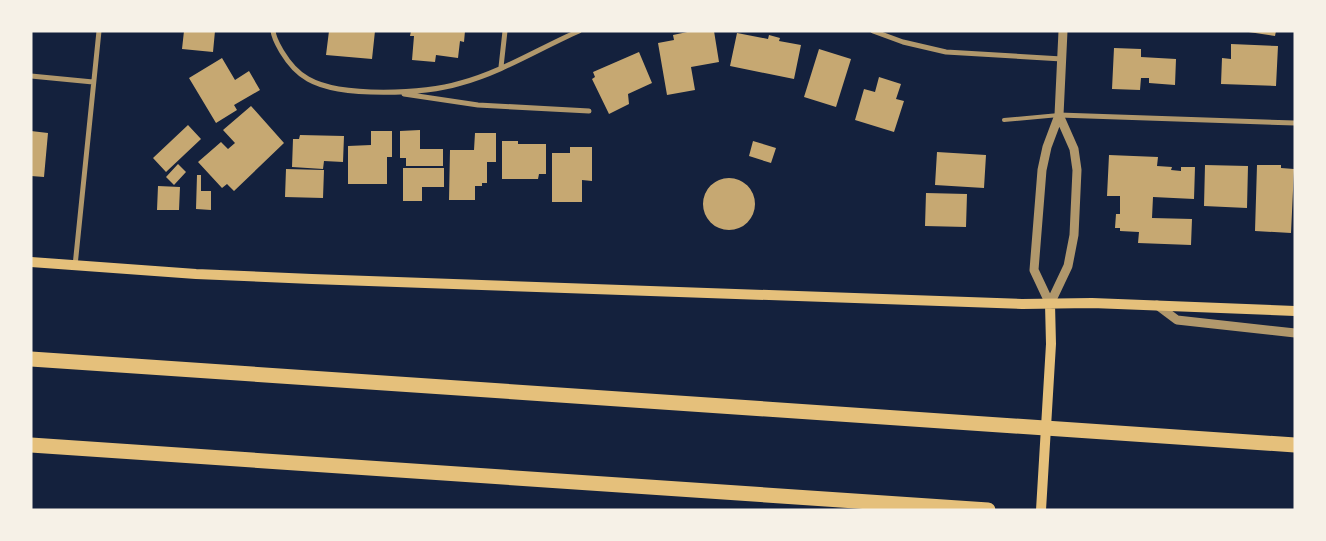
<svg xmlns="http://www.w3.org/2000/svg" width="1326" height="541" font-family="'PT Sans Narrow',sans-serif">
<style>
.building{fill:#c6a872}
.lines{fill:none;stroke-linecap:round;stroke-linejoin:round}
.service{stroke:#b1986c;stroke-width:4}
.minor{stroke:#b1986c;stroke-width:5}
.tertiary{stroke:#b1986c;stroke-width:9}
.secondary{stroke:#e5c07b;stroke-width:10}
.motorway{stroke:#e5c07b;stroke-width:15}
</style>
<rect width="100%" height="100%" fill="#14213d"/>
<!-- building -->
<path class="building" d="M 184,31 L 215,31 L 213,52 L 182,49 Z
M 329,31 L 375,31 L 372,59 L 326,55 Z
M 411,31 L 465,31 L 464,42 L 460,41 L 458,58 L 436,55 L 435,62 L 412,60 L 414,36 L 410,36 Z
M 692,31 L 714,31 L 719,62 L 691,67 L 695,90 L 667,95 L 658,43 L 674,40 L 673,35 Z
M 1242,31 L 1276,31 L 1275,36 Z
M 737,33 L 768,39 L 769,35 L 780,38 L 779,41 L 801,45 L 794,79 L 730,66 Z
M 1231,44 L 1278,46 L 1276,86 L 1221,84 L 1222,58 L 1231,59 Z
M 1114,48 L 1141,49 L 1141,57 L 1176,59 L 1175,85 L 1149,83 L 1149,78 L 1141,78 L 1140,90 L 1112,89 Z
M 819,49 L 851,59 L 836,107 L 804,97 Z
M 639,52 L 652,83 L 628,94 L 629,104 L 609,114 L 592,79 L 595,77 L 593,72 Z
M 222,58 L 235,80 L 249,71 L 260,90 L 234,105 L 237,110 L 216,123 L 189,78 Z
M 879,77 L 901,84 L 896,99 L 904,101 L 894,132 L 855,120 L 864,89 L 875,92 Z
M 251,106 L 284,143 L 234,191 L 227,184 L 222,188 L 198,162 L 221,142 L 228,149 L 235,143 L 223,130 Z
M 188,125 L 201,139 L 166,172 L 153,158 Z
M 420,130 L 420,149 L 443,149 L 443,166 L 406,166 L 406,158 L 400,158 L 400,131 Z
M 31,131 L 48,133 L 44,177 L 31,176 Z
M 371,131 L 392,131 L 392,157 L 387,157 L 387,184 L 348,184 L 348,146 L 371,145 Z
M 475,133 L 496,133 L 496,162 L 487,162 L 487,183 L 482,183 L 482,186 L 475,186 L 475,200 L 449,200 L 450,150 L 474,150 Z
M 300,135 L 344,136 L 343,162 L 324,161 L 323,169 L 292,167 L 293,139 L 299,139 Z
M 502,141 L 518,141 L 518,144 L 546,144 L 546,174 L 539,174 L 538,179 L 502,179 Z
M 753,141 L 776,148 L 771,163 L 749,156 Z
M 570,147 L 592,147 L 592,181 L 582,180 L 582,202 L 552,202 L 552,153 L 570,153 Z
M 937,152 L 986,155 L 984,188 L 935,185 Z
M 1109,155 L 1158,157 L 1157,166 L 1172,167 L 1171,170 L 1181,171 L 1181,167 L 1195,167 L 1194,199 L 1153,197 L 1152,218 L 1192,219 L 1191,245 L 1138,243 L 1139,232 L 1120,231 L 1120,228 L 1115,228 L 1116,214 L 1120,214 L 1120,196 L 1107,196 Z
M 178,164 L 186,172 L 174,185 L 166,177 Z
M 1205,165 L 1248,166 L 1247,208 L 1204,206 Z
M 1257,165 L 1281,165 L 1281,168 L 1294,169 L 1291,233 L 1255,231 Z
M 403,168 L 444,168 L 444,187 L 422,187 L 422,201 L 403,201 Z
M 286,169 L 324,170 L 323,198 L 285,197 Z
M 197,175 L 201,175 L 201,191 L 211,191 L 211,210 L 196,209 Z
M703 204a26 26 0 1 1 52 0a26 26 0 1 1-52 0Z
M 158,186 L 180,187 L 179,210 L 157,210 Z
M 926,193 L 967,194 L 966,227 L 925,226 Z"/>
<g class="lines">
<!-- service -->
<path class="service" d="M 1004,120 L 1059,115"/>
<!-- minor -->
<path class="minor" d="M 273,31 C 274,39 278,45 282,52 C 288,62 297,73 308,79 C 341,98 425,94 461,83 C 502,72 540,48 579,31
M 873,31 L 903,42 L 946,52 L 1062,59
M 501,67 L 505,31
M 31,76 L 93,82
M 404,94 L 478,105 L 589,111
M 1059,115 L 1295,123
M 75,266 L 99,31"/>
<!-- tertiary -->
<path class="tertiary" d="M 1050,304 L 1034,270 L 1042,170 L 1047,147 L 1059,115 L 1063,31
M 1050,304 L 1068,266 L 1074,235 L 1077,170 L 1074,149 L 1059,115
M 1157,305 L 1177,320 L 1295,333"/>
<!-- secondary -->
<path class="secondary" d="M 31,262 L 196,274 L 312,279 L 1022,304 L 1092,303 L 1295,311
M 1041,510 L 1051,344 L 1050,304"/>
<!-- motorway -->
<path class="motorway" d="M 31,359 L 1295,445
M 31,445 L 988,510"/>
</g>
<!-- border -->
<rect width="1326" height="541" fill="none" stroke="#f6f1e7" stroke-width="65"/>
</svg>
